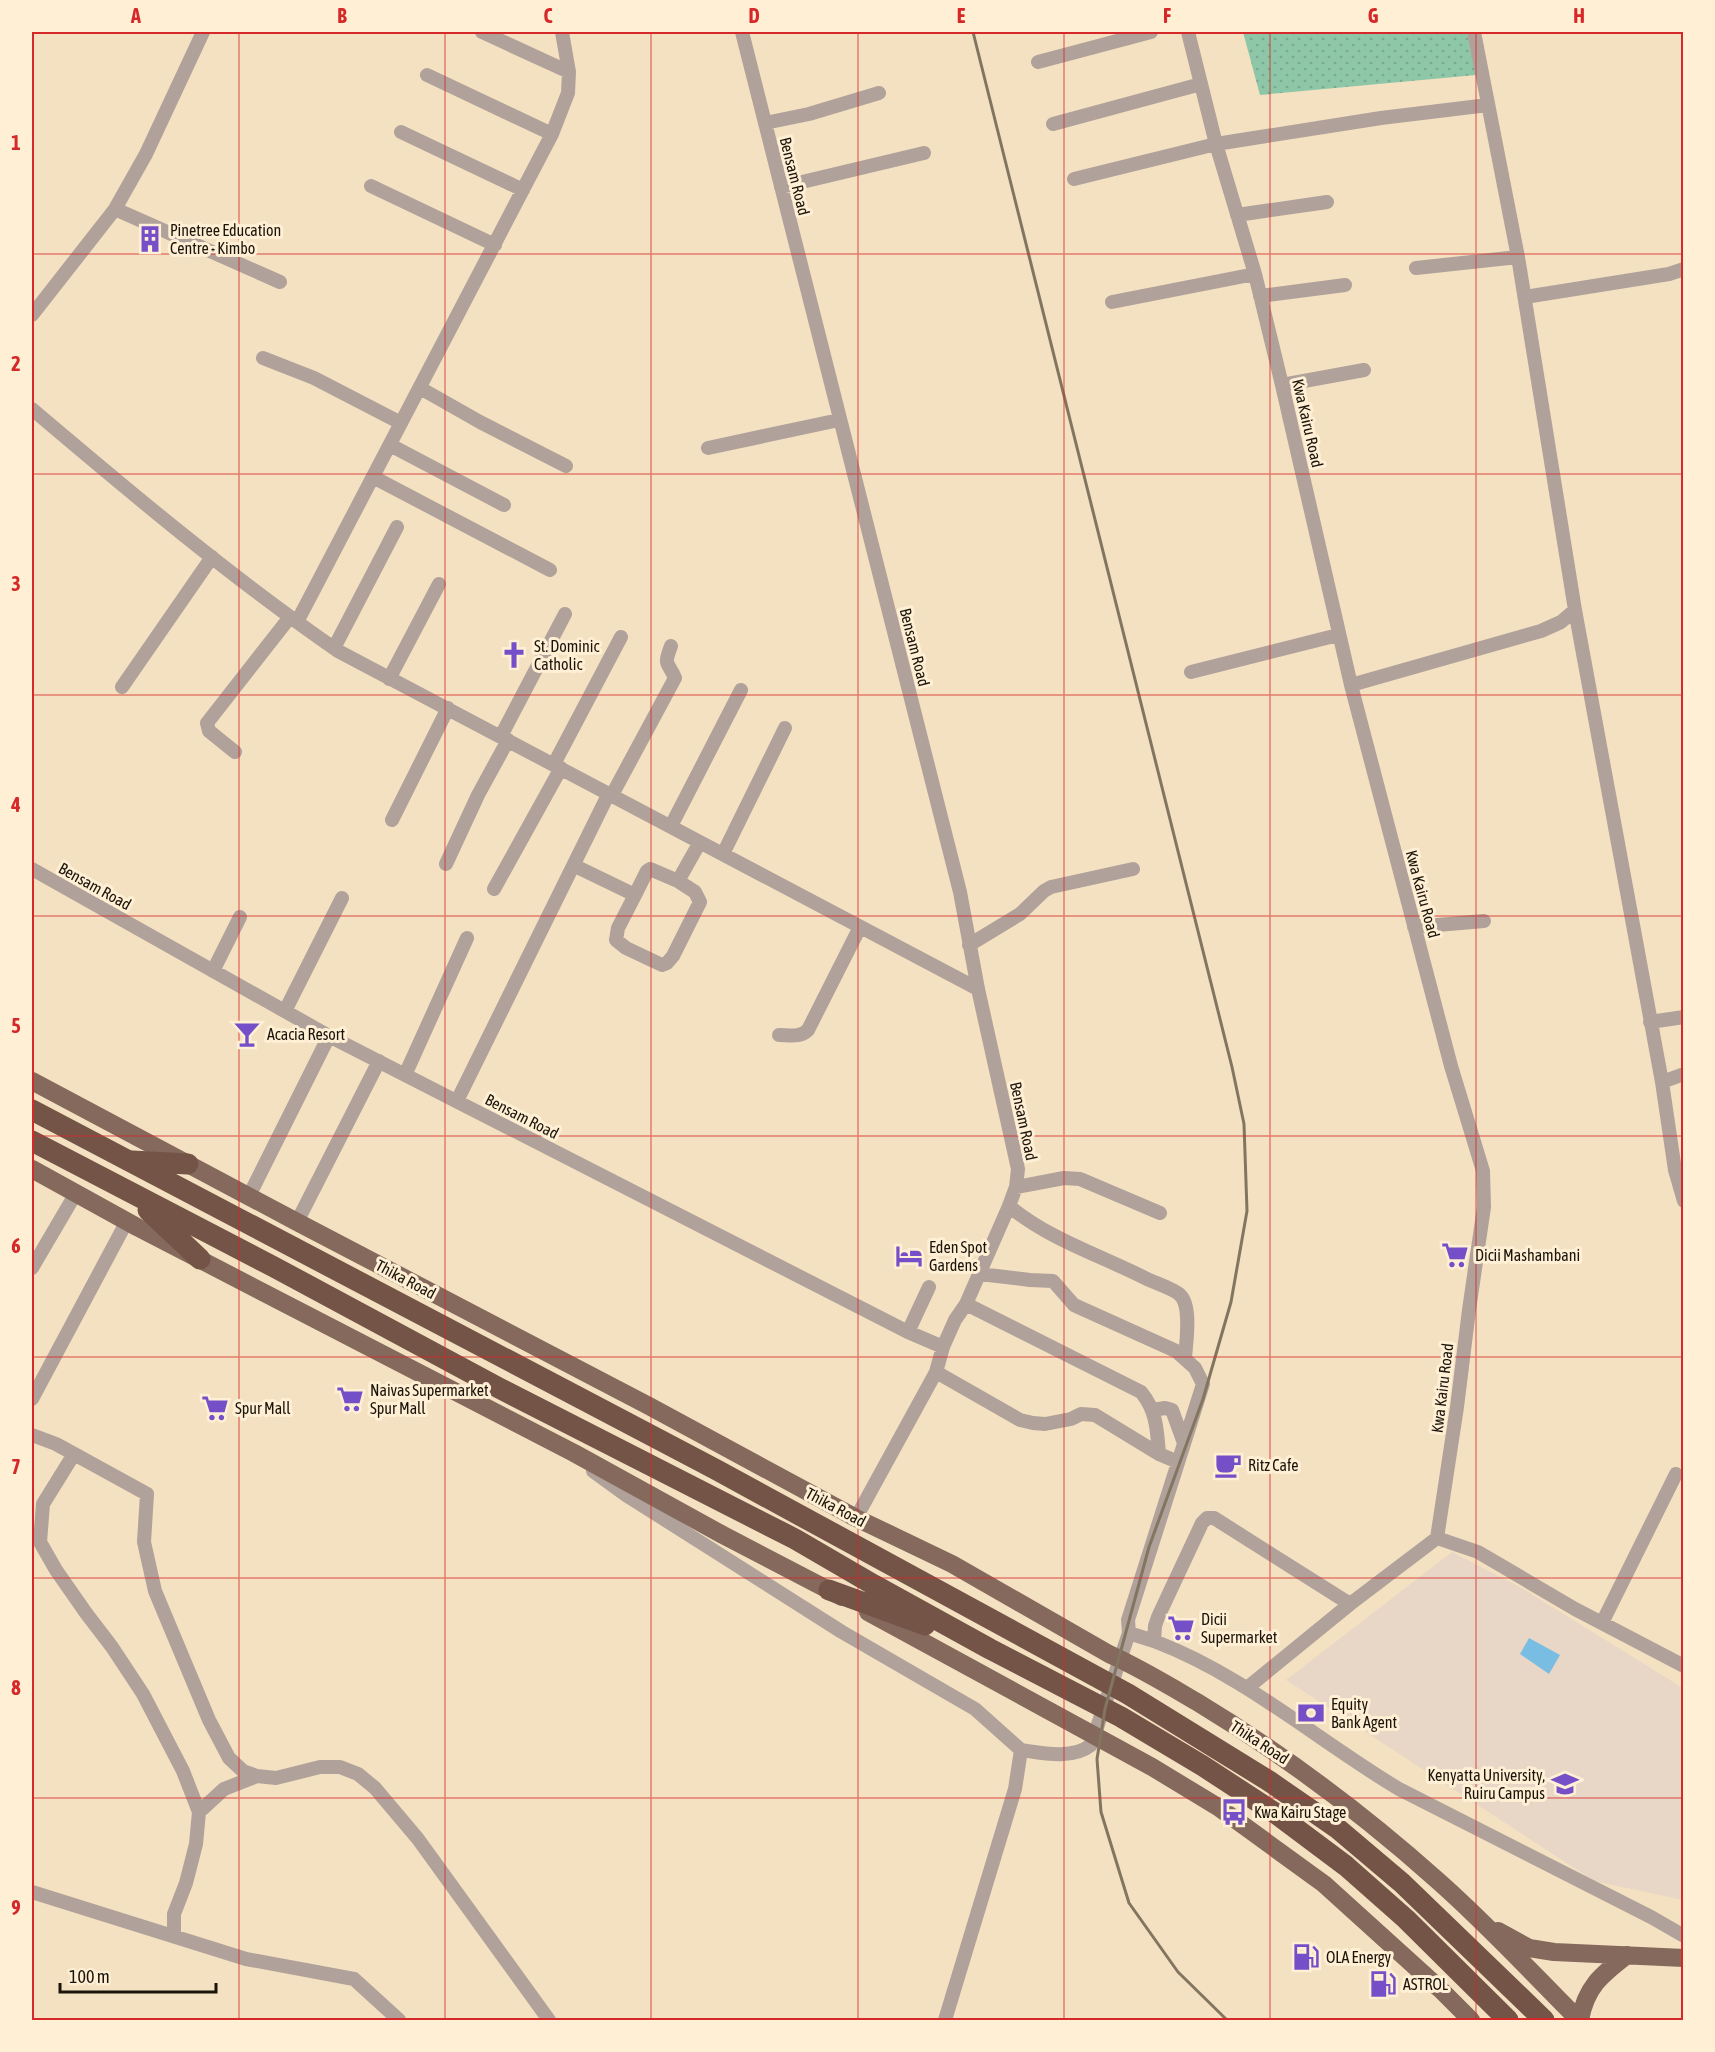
<svg xmlns="http://www.w3.org/2000/svg" width="1715" height="2052" font-family="'Asap Condensed',sans-serif">
<style>
.education{fill:#e8d7c6}
.grass{fill:url(#grass-dots)}
.water{fill:#7abde3}
.lines{fill:none;stroke-linecap:round;stroke-linejoin:round}
.minor{stroke:#b0a19a;stroke-width:14}
.major{stroke:#84695c;stroke-width:18}
.highway{stroke:#745447;stroke-width:21}
.rail{stroke:#827661;stroke-width:3}
.grid{fill:none;stroke:#d62828;stroke-width:1.5;stroke-opacity:0.55}
.labels{text-anchor:middle;dominant-baseline:central;stroke-width:6;stroke-linejoin:round;paint-order:stroke}
.street-label{font-size:16px;fill:#1b1409;stroke:#feefd5}
.poi-label{font-size:16px;fill:#1b1409;stroke:#feefd5;text-anchor:start}
.neatline{fill:none;stroke:#d62828;stroke-width:2}
.grid-label{font-size:20px;text-anchor:middle;font-weight:bold;fill:#d62828}
</style>
<defs>
<pattern id="grass-dots" width="8" height="8" patternUnits="userSpaceOnUse" patternTransform="scale(1.5)"><rect width="8" height="8" fill="#8dc7a8"/><path d="M2 2h.1M6 6h.1" fill="none" stroke="#79aa8f" stroke-width="1.8" stroke-linecap="round"/></pattern>
</defs>
<rect width="100%" height="100%" fill="#f4e1c1"/>
<!-- education -->
<path class="education" d="M 1452,1552 L 1520,1587 L 1683,1688 L 1683,1900 L 1594,1881 L 1286,1680 Z"/>
<!-- grass -->
<path class="grass" d="M 1243,32 L 1467,32 L 1476,75 L 1260,95 Z"/>
<!-- water -->
<path class="water" d="M 1529,1638 L 1560,1655 L 1549,1674 L 1520,1654 Z"/>
<g class="lines">
<!-- minor -->
<path class="minor" d="M 482,32 L 569,72
M 1188,32 L 1216,144 L 1255,274 L 1282,385 L 1351,685 L 1451,1066 L 1483,1171 L 1484,1207 L 1469,1310 L 1457,1407 L 1437,1538 L 1350,1604 L 1247,1688
M 1474,32 L 1518,257 L 1575,610 L 1662,1082 L 1675,1170 L 1684,1201
M 1038,62 L 1151,32
M 427,75 L 552,134
M 765,123 L 809,114 L 879,93
M 1053,124 L 1201,84
M 401,132 L 523,190
M 1074,179 L 1216,144 L 1381,118 L 1488,105
M 371,186 L 495,245
M 781,187 L 924,153
M 115,209 L 280,282
M 1237,215 L 1327,202
M 1416,268 L 1518,257
M 1260,296 L 1345,285
M 1525,297 L 1669,274 L 1684,269
M 1112,302 L 1255,274
M 32,315 L 115,209 L 146,154 L 203,32
M 263,358 L 314,378 L 401,423
M 1282,385 L 1364,370
M 420,388 L 480,422 L 566,466
M 32,409 C 131,493 231,577 338,651 L 978,989
M 390,445 L 504,505
M 708,448 L 839,420
M 373,477 L 550,570
M 297,622 L 552,134 L 568,93 L 569,72 L 562,32
M 334,648 L 397,527
M 1191,672 L 1338,635
M 389,679 L 439,584
M 1351,685 L 1541,631 L 1561,622 L 1575,610
M 122,687 L 212,557
M 501,736 L 565,614
M 235,752 L 209,731 L 207,723 L 290,617
M 554,764 L 621,637
M 612,795 L 675,678 C 668,661 663,667 671,646
M 392,820 L 448,708
M 671,826 L 741,690
M 723,854 L 785,728
M 446,864 L 478,795 L 508,740
M 575,866 L 635,895 L 618,928 L 616,940 L 626,948 L 662,965 L 667,963 L 673,956 L 700,902 L 695,892 L 678,881 L 700,842
M 32,869 L 329,1036 L 908,1332 L 943,1347 L 955,1320 L 966,1304 L 1009,1206 L 1016,1187 L 1018,1169 L 978,989 L 960,892 L 742,32
M 494,889 L 561,768
M 635,895 L 647,871 L 650,869 L 678,881
M 1414,927 L 1484,921
M 969,945 L 1020,914 L 1044,891 L 1051,887 L 1133,869
M 213,971 L 240,917
M 285,1011 L 342,898
M 1650,1022 L 1684,1017
M 779,1035 C 789,1035 800,1038 808,1030 L 860,927
M 405,1075 L 467,938
M 1662,1082 L 1684,1074
M 457,1101 L 609,793
M 1016,1187 L 1064,1178 L 1080,1179 L 1160,1213
M 249,1196 L 329,1036
M 1009,1206 C 1050,1240 1100,1255 1147,1279 C 1155,1283 1174,1289 1180,1295 C 1192,1306 1186,1343 1185,1358
M 297,1222 L 379,1061
M 32,1268 L 76,1193
M 980,1274 L 1030,1280 L 1053,1281 L 1074,1305 L 1176,1351 L 1195,1368 L 1203,1384 L 1128,1620 L 1129,1633 L 1154,1641
M 966,1304 L 1141,1392 C 1157,1411 1157,1431 1159,1454
M 908,1332 L 929,1287
M 943,1347 L 936,1372 L 1020,1420 L 1033,1423 L 1045,1424 L 1071,1419 L 1081,1414 L 1095,1415 L 1159,1454 L 1178,1462
M 32,1399 L 127,1221
M 1153,1410 L 1165,1408 L 1172,1410 L 1184,1443
M 32,1435 L 56,1444 L 147,1494 L 144,1542 L 155,1591 L 209,1720 L 229,1758 L 243,1771 L 257,1776 L 276,1778 L 320,1767 L 340,1767 L 358,1774 L 375,1788 L 418,1839 L 549,2020
M 74,1454 L 43,1504 L 40,1542 L 56,1570 L 86,1613 L 112,1647 L 143,1694 L 183,1771 L 199,1812 L 196,1844 L 186,1883 L 174,1914 L 174,1936
M 593,1471 L 626,1495 L 842,1632 L 975,1709 L 1021,1750 L 1015,1789 L 945,2020
M 856,1518 L 936,1372
M 1437,1538 L 1478,1552 L 1575,1609 L 1684,1666
M 1350,1604 L 1214,1518 L 1207,1518 L 1202,1523 L 1158,1617 L 1155,1626 L 1154,1641 C 1244,1675 1317,1740 1399,1789 L 1651,1917 L 1684,1936
M 1602,1623 L 1676,1474
M 1021,1750 C 1042,1753 1072,1760 1091,1745 L 1129,1633
M 199,1812 L 224,1789 L 257,1776
M 32,1892 L 246,1959 L 354,1979 L 399,2020"/>
<!-- major -->
<path class="major" d="M 32,1081 L 297,1222 L 649,1406 L 856,1518 L 952,1564 L 1109,1654 C 1140,1668 1168,1685 1197,1702 C 1283,1754 1362,1813 1437,1880 C 1487,1924 1532,1973 1579,2020
M 32,1169 L 137,1227 L 574,1453 L 723,1535 L 842,1597
M 868,1612 L 1152,1767 L 1218,1807 L 1324,1884 L 1440,1989 L 1471,2020
M 1498,1931 L 1529,1948 L 1554,1952 L 1684,1958
M 1580,2020 C 1586,1987 1601,1975 1627,1955"/>
<!-- highway -->
<path class="highway" d="M 32,1110 L 715,1469 L 1128,1694 L 1269,1781 L 1337,1828 L 1402,1883 L 1544,2020
M 32,1141 L 274,1267 L 499,1388 L 795,1539 L 874,1585 L 990,1649 L 1121,1717 L 1203,1766 L 1275,1813 L 1346,1866 L 1406,1919 L 1508,2020
M 132,1161 L 188,1164
M 148,1210 L 200,1259
M 829,1590 L 925,1625"/>
<!-- rail -->
<path class="rail" d="M 973,32 L 1232,1067 L 1244,1124 L 1247,1211 L 1231,1302 L 1203,1399 L 1149,1547 L 1105,1709 L 1097,1759 L 1101,1812 L 1129,1903 L 1178,1972 L 1227,2020"/>
</g>
<!-- grid -->
<path class="grid" d="M 239,32 L 239,2020M 445,32 L 445,2020M 651,32 L 651,2020M 858,32 L 858,2020M 1064,32 L 1064,2020M 1270,32 L 1270,2020M 1476,32 L 1476,2020M 32,254 L 1684,254M 32,474 L 1684,474M 32,695 L 1684,695M 32,916 L 1684,916M 32,1136 L 1684,1136M 32,1357 L 1684,1357M 32,1578 L 1684,1578M 32,1798 L 1684,1798"/>
<!-- icons -->
<defs>
<symbol id="building-bare" viewBox="-9 -9 18 18"><path d="M-4-6H4V6H1V3H-1V6H-4ZM-2.5-4.3h1.7v1.8h-1.7ZM.8-4.3h1.7v1.8H.8ZM-2.5-1h1.7V.8h-1.7ZM.8-1h1.7V.8H.8Z" fill="#754fc8" stroke="#feefd5" stroke-width="2.5" paint-order="stroke"/></symbol>
<symbol id="church-bare" viewBox="-9 -9 18 18"><path d="M-1.2-6h2.4v3.5h3.3v2.4h-3.3V6h-2.4V-.1h-3.3v-2.4h3.3Z" fill="#754fc8" stroke="#feefd5" stroke-width="2.5" paint-order="stroke"/></symbol>
<symbol id="bar-bare" viewBox="-9 -9 18 18"><path d="M-6-5H6L.8 .8V4.5H3.5V6h-7V4.5H-.8V.8Z" fill="#754fc8" stroke="#feefd5" stroke-width="2.5" paint-order="stroke"/></symbol>
<symbol id="supermarket-bare" viewBox="-9 -9 18 18"><path d="M-6-5.5h2.5l.6 2H6L4.5 2H-2.5L-4.4-4H-6ZM-1.5 3.2a1.3 1.3 0 1 0 .1 0ZM3 3.2a1.3 1.3 0 1 0 .1 0Z" fill="#754fc8" stroke="#feefd5" stroke-width="2.5" paint-order="stroke"/></symbol>
<symbol id="hotel-bare" viewBox="-9 -9 18 18"><path d="M-6-4.5h1.5V1H6V5H4.5V3h-9V5H-6ZM-4 0a1.8 1.8 0 1 1 3.6 0ZM.5 0V-2.5h3Q6-2.5 6 0Z" fill="#754fc8" stroke="#feefd5" stroke-width="2.5" paint-order="stroke"/></symbol>
<symbol id="cafe-bare" viewBox="-9 -9 18 18"><path d="M-5.5-4.5H6V0H3Q3 3.5 0 3.5H-2.5Q-5.5 3.5-5.5 0ZM3-3.2v2h1.7v-2ZM-6 4.5H4V6H-6Z" fill="#754fc8" stroke="#feefd5" stroke-width="2.5" paint-order="stroke"/></symbol>
<symbol id="bank-bare" viewBox="-9 -9 18 18"><path d="M-6-4H6V4H-6ZM0-2.3a2.3 2.3 0 1 0 0 4.6a2.3 2.3 0 1 0 0-4.6Z" fill="#754fc8" stroke="#feefd5" stroke-width="2.5" paint-order="stroke"/></symbol>
<symbol id="university-bare" viewBox="-9 -9 18 18"><path d="M0-5L7-2L0 1L-7-2ZM-4 1L0 2.5L4 1V4Q0 6-4 4Z" fill="#754fc8" stroke="#feefd5" stroke-width="2.5" paint-order="stroke"/></symbol>
<symbol id="bus-bare" viewBox="-9 -9 18 18"><path d="M-5-6H5V4H4V6H2V4H-2V6H-4V4H-5ZM-3.5-4V0h7V-4ZM-3.5 1.2v1.5H-2V1.2ZM2 1.2v1.5H3.5V1.2Z" fill="#754fc8" stroke="#feefd5" stroke-width="2.5" paint-order="stroke"/></symbol>
<symbol id="fuel-bare" viewBox="-9 -9 18 18"><path d="M-5.5-6h7V0h2V4h1.3V-2.5L3-4.5l.8-.8L6-3V5H2.5V1h-1V6h-7ZM-4.2-4.7v3.2H.2V-4.7Z" fill="#754fc8" stroke="#feefd5" stroke-width="2.5" paint-order="stroke"/></symbol>
</defs>
<g fill-rule="evenodd">
<use href="#building-bare" x="131" y="220" width="38" height="38"/>
<use href="#church-bare" x="495" y="636" width="38" height="38"/>
<use href="#bar-bare" x="228" y="1015" width="38" height="38"/>
<use href="#supermarket-bare" x="1436" y="1236" width="38" height="38"/>
<use href="#hotel-bare" x="890" y="1237" width="38" height="38"/>
<use href="#supermarket-bare" x="331" y="1380" width="38" height="38"/>
<use href="#supermarket-bare" x="196" y="1389" width="38" height="38"/>
<use href="#cafe-bare" x="1209" y="1446" width="38" height="38"/>
<use href="#supermarket-bare" x="1162" y="1609" width="38" height="38"/>
<use href="#bank-bare" x="1292" y="1694" width="38" height="38"/>
<use href="#university-bare" x="1546" y="1765" width="38" height="38"/>
<use href="#bus-bare" x="1215" y="1793" width="38" height="38"/>
<use href="#fuel-bare" x="1287" y="1938" width="38" height="38"/>
<use href="#fuel-bare" x="1364" y="1965" width="38" height="38"/>
</g>
<g class="labels">
<!-- street labels -->
<g class="street-label">
<text transform="translate(795 176) rotate(76)">Bensam Road</text>
<text transform="translate(1308 423) rotate(77)">Kwa Kairu Road</text>
<text transform="translate(915 647) rotate(76)">Bensam Road</text>
<text transform="translate(95 886) rotate(29)">Bensam Road</text>
<text transform="translate(1423 894) rotate(75)">Kwa Kairu Road</text>
<text transform="translate(522 1116) rotate(27)">Bensam Road</text>
<text transform="translate(1024 1121) rotate(78)">Bensam Road</text>
<text transform="translate(406 1279) rotate(28)">Thika Road</text>
<text transform="translate(1442 1388) rotate(-83)">Kwa Kairu Road</text>
<text transform="translate(836 1507) rotate(28)">Thika Road</text>
<text transform="translate(1260 1742) rotate(33)">Thika Road</text>
</g>
<!-- poi labels -->
<g class="poi-label">
<text x="170" y="230">Pinetree Education<tspan x="170" dy="18">Centre - Kimbo</tspan></text>
<text x="534" y="646">St. Dominic<tspan x="534" dy="18">Catholic</tspan></text>
<text x="267" y="1034">Acacia Resort</text>
<text x="929" y="1247">Eden Spot<tspan x="929" dy="18">Gardens</tspan></text>
<text x="1475" y="1255">Dicii Mashambani</text>
<text x="370" y="1390">Naivas Supermarket<tspan x="370" dy="18">Spur Mall</tspan></text>
<text x="235" y="1408">Spur Mall</text>
<text x="1248" y="1465">Ritz Cafe</text>
<text x="1201" y="1619">Dicii<tspan x="1201" dy="18">Supermarket</tspan></text>
<text x="1331" y="1704">Equity<tspan x="1331" dy="18">Bank Agent</tspan></text>
<text x="1545" y="1775" text-anchor="end">Kenyatta University,<tspan x="1545" dy="18">Ruiru Campus</tspan></text>
<text x="1254" y="1812">Kwa Kairu Stage</text>
<text x="1326" y="1957">OLA Energy</text>
<text x="1403" y="1984">ASTROL</text>
</g>
</g>
<!-- border -->
<rect width="1715" height="2052" fill="none" stroke="#feefd5" stroke-width="66"/>
<!-- scale -->
<path d="M60 1983v9h156v-9" fill="none" stroke="#1b1409" stroke-width="3"/>
<text x="69" y="1983" font-size="18" fill="#1b1409" stroke="#feefd5" stroke-width="4.5" paint-order="stroke">100 m</text>
<rect x="33" y="33" width="1649" height="1986" class="neatline"/>
<g class="grid-label">
<text x="136" y="23">A</text>
<text x="342" y="23">B</text>
<text x="548" y="23">C</text>
<text x="754" y="23">D</text>
<text x="961" y="23">E</text>
<text x="1167" y="23">F</text>
<text x="1373" y="23">G</text>
<text x="1579" y="23">H</text>
<text x="16" y="150">1</text>
<text x="16" y="371">2</text>
<text x="16" y="591">3</text>
<text x="16" y="812">4</text>
<text x="16" y="1033">5</text>
<text x="16" y="1253">6</text>
<text x="16" y="1474">7</text>
<text x="16" y="1695">8</text>
<text x="16" y="1915">9</text>
</g>
</svg>
